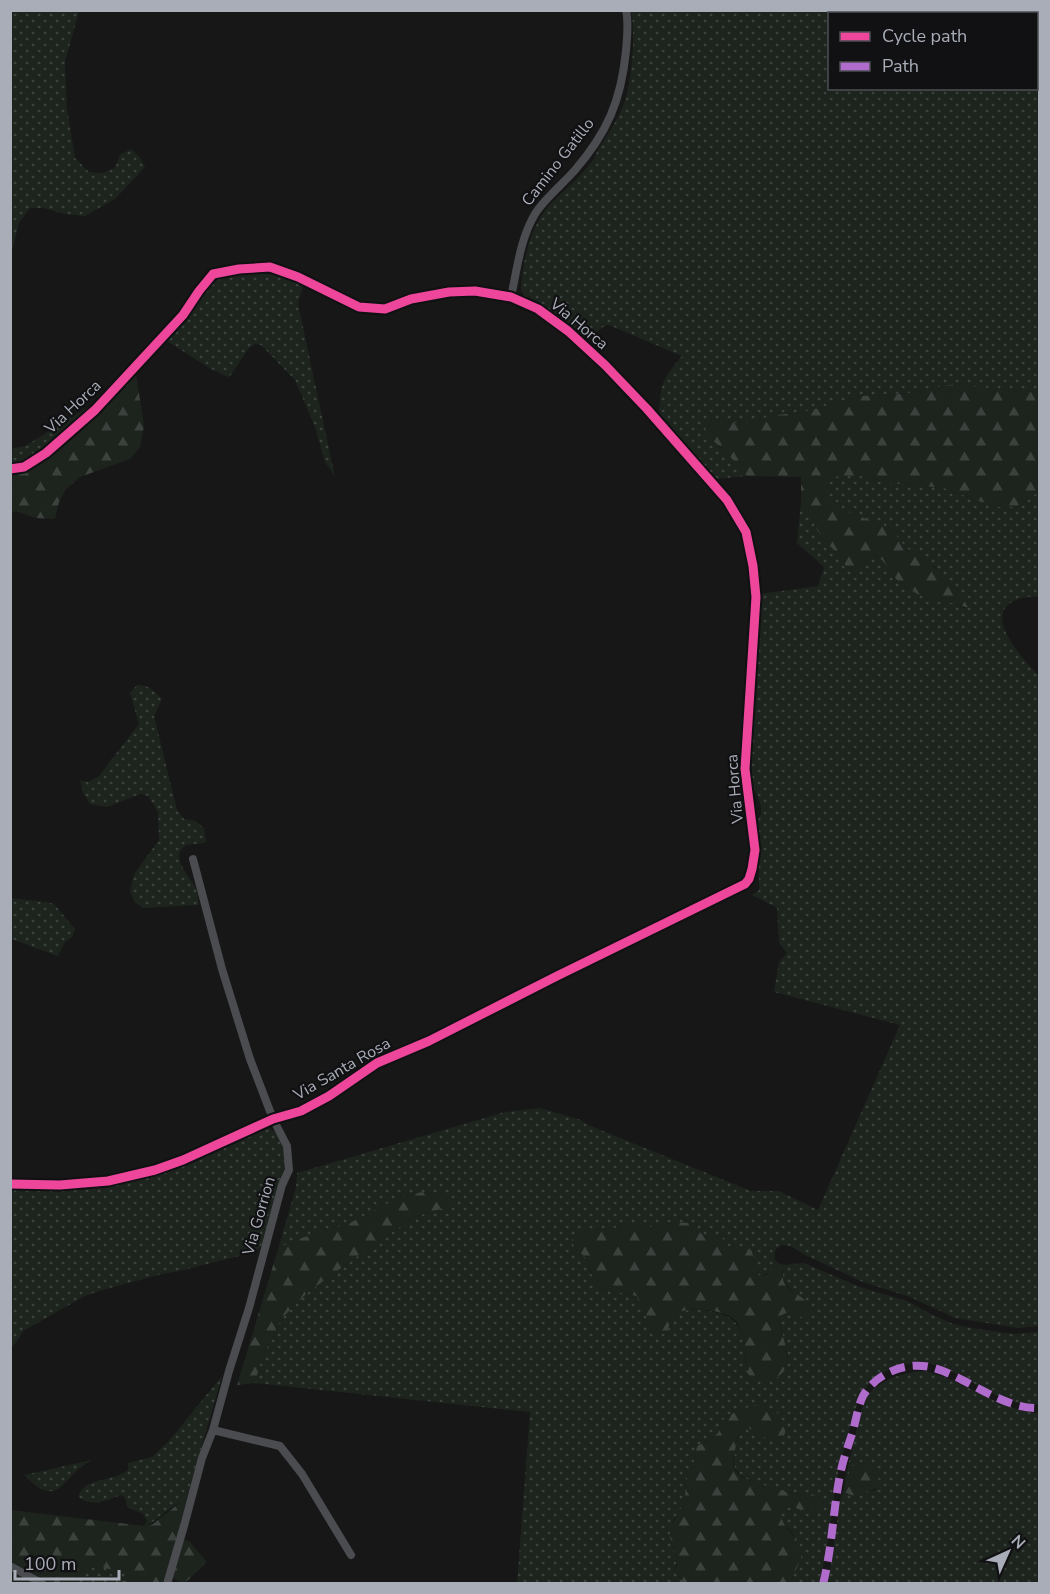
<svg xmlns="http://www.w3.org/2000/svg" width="1050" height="1594" font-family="'Nunito Sans',sans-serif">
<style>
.grass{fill:url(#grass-dots);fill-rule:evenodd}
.forest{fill:url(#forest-firs)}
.green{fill:#1d241e}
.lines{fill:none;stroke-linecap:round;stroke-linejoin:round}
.minor{stroke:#4b4c50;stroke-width:8}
.quiet{stroke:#b06ccc;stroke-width:8;stroke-dasharray:15 8;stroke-linecap:butt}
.cycleway-casing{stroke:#111113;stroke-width:13}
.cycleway{stroke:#ed469a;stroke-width:9}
.labels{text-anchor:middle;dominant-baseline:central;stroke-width:4.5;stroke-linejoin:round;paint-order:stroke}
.street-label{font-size:16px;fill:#a8adb8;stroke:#111113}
</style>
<defs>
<pattern id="grass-dots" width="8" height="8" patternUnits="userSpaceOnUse" patternTransform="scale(1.5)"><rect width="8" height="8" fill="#1d241e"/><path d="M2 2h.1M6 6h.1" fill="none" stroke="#3b413d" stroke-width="1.8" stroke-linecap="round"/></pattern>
<pattern id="forest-firs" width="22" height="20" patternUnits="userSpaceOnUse" patternTransform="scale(1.5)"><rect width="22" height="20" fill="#1d241e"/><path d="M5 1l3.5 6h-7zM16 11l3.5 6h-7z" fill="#3b413d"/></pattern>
</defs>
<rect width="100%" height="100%" fill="#171717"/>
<!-- grass -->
<path class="grass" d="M 11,10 L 79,11 L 65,62 L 67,108 L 75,158 L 89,172 L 102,173 L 115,168 L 120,155 L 131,149 L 140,157 L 145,167 L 115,199 L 85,216 L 64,214 L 44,208 L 30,208 L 19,223 L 11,255 Z
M 631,11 L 1039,11 L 1039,391 L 1021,392 L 977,387 L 936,387 L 909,393 L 861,396 L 804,412 L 776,415 L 748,422 L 736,423 L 712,418 L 718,446 L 726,452 L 747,476 L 717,479 C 702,464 663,430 659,410 C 659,407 660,404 660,401 C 661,380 669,371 682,356 L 609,325 C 600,326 594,336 587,342 L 563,321 L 542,307 L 531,302 L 524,296 L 521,290 C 522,263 530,229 547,208 C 560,193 577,181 589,165 C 593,161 595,155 598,150 C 607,135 617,121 623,106 C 632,85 636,32 631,11 ZM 830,14 L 1036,14 L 1036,88 L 830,88 Z
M 254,273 L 278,275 L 303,285 L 298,304 L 335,477 L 325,462 L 315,427 L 295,380 L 261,345 L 255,344 L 249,348 L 231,375 L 228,377 L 211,369 L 167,341 L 206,290 L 216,280 L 224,276 Z
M 98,401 L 86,414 L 27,463 L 11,466 L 10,449 L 25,446 Z
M 838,476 L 861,476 L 893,484 L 903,484 L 944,488 L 996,507 L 1014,507 L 1022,504 L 1037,493 L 1039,493 L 1039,597 C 1030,596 1021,597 1012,602 C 983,618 1026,662 1039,676 L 1039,1326 L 1018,1328 L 955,1318 L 910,1297 L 863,1282 L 807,1256 L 790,1246 L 783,1245 C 776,1247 773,1253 775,1260 L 779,1263 C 771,1268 771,1274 760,1276 C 751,1269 755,1262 753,1253 L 743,1248 L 730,1248 L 721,1237 L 706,1237 L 688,1223 L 678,1222 L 650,1227 L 632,1224 L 624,1227 L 582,1231 L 576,1249 L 588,1260 L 591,1273 L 600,1288 L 635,1296 L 641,1301 L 649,1323 L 669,1329 L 670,1322 L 672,1315 C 685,1309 695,1309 709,1311 C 745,1316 745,1339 746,1371 L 783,1372 L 788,1357 L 779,1319 L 782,1315 L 788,1312 L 804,1318 L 805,1300 L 797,1296 L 783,1280 L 783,1265 L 804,1263 L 860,1287 L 907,1301 L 929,1313 L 953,1324 L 977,1329 L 1014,1334 L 1039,1332 L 1039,1404 C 1006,1409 969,1377 939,1366 C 926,1361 916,1362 903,1365 C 889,1369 877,1374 868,1385 C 857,1398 854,1416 849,1431 C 845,1446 840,1461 838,1475 C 831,1511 829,1549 819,1583 L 791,1583 L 794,1573 L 801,1557 L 794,1535 L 780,1519 L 781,1512 L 788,1508 L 794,1506 L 802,1494 C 785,1491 739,1485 734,1465 C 733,1461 735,1456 735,1451 C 737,1440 737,1433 748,1428 L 757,1431 L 755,1405 L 728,1415 L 723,1420 L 718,1433 L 710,1440 L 704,1442 L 695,1455 L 694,1462 L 686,1481 L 685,1498 L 682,1507 L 673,1521 L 670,1537 L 677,1559 L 676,1565 L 679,1576 L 683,1583 L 517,1584 L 530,1412 L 255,1383 L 262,1357 L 282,1318 L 307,1293 L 356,1257 L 414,1217 L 456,1204 C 446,1197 434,1192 421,1193 C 394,1195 373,1214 349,1224 C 325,1233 300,1236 278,1249 L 296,1187 L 297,1173 L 505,1112 L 540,1108 L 581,1120 L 588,1125 L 751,1191 L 779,1191 L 818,1210 L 900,1025 L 774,992 L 779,962 L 787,953 L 779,943 L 777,908 L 752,895 L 759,890 L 759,846 L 757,822 L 761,814 L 761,806 L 757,794 L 753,788 L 750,758 L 761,594 L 818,586 L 824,567 L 797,543 L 801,502 L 814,519 L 817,531 L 825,541 L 842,558 L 847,569 L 865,565 L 867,559 L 873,555 L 883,559 L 896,580 L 905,587 L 928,598 L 942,602 L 954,603 L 964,608 L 973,602 L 958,590 L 947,582 L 939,575 L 935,567 L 906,548 L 890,528 L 842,510 L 828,496 L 828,487 L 831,479 Z
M 137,685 C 149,685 154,691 162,699 L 154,716 L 177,810 L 184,819 L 195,821 L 204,828 L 206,842 C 198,845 194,843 187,845 C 168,854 189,876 195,886 C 198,892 198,898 199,905 L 143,908 L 134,901 L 130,891 L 134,874 L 159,840 L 158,812 L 148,796 L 140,794 L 107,807 L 90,804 L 83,793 L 80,780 L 88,782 L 99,776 L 139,724 L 130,693 Z
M 11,898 L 46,902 L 54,904 L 75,929 L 72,937 L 65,942 L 58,956 L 11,939 Z
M 266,1127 C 281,1131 287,1152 285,1166 C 284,1175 279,1185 276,1193 C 271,1210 267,1227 263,1243 L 259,1249 L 255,1251 L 239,1256 L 179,1271 L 162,1274 L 99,1291 L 85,1296 L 23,1331 L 16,1343 L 11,1347 L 11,1188 C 30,1189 51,1190 71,1189 C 138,1185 200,1159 259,1129 Z
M 924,1371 C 963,1379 1001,1412 1039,1413 L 1039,1583 L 828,1584 L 841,1496 L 844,1491 L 848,1494 L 876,1490 L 874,1471 L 866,1465 L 850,1474 L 844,1483 L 863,1404 C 873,1381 900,1373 924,1371 Z
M 222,1376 L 186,1501 C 169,1504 160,1521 144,1526 L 147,1521 L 143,1514 L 127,1507 L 125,1498 L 122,1495 C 105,1500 95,1508 78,1497 C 84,1476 115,1482 128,1470 L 128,1463 L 152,1457 L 168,1442 Z
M 92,1460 C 86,1464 80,1467 75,1472 C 65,1483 56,1498 39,1488 C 33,1484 29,1479 24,1475 Z
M 90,1565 C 101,1565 125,1571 134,1577 L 133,1580 L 117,1583 L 73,1584 L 85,1567 Z"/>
<!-- forest -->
<path class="forest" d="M 136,374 L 144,426 L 140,447 L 130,459 L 80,477 L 66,489 L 59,502 L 55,519 L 36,518 L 15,511 L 11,514 L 11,475 C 63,459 99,413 136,374 Z
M 956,384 L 1021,392 L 1039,391 L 1039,493 L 1037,493 L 1022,504 L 1014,507 L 996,507 L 944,488 L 903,484 L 893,484 L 861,476 L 838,476 L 831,479 L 828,487 L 828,496 L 843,510 L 890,528 L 906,548 L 925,557 L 947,582 L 958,590 L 973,602 L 971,607 C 964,608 960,605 953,603 C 950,603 947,603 943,602 C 930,600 905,590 896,579 C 887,568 888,562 874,555 L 867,559 L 865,565 L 857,571 L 847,569 L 842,558 L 825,541 L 817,530 L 814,519 L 801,502 L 801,477 L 747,476 L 726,452 L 707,435 L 704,423 L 712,418 L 736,423 L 748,422 L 776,415 L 804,412 L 861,396 L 909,393 L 936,387 Z
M 422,1192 L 442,1195 L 457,1204 L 414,1217 L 356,1257 L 307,1293 L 282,1318 L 262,1357 L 255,1383 L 237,1385 L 278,1249 L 292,1241 L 350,1223 L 396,1199 Z
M 678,1222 L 688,1223 L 706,1237 L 721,1237 L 730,1248 C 737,1249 744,1246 750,1249 C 758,1259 749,1267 760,1276 L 767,1275 L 774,1266 L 779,1263 L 783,1265 C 783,1271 781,1278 785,1284 C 792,1295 823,1303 804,1318 L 788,1312 L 782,1315 L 779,1319 C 781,1337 796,1362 779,1376 C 774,1381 769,1382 762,1381 C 757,1381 749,1377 747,1372 C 745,1368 746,1362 746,1358 C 745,1351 744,1342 742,1335 C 741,1331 739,1325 737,1322 C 726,1309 689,1306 675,1314 C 668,1318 671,1327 666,1334 L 657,1333 L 649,1323 L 641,1301 L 636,1296 L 600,1288 L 593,1279 L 588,1260 L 576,1249 L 571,1241 L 581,1231 L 624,1227 L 632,1224 L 650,1227 Z
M 755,1405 C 768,1407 779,1409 783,1422 C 786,1430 786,1434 781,1441 C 767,1443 760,1432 748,1428 C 740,1432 736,1437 736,1445 C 735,1451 733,1458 733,1464 C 736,1481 759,1483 771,1487 C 780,1490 792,1494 802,1494 C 810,1494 804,1492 811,1494 C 816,1495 819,1498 822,1502 L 815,1510 L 798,1509 L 793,1506 L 788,1508 L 781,1512 C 780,1528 799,1535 801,1551 C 802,1563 793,1572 791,1583 L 683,1583 L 677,1572 L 677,1559 L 670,1537 L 670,1528 L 682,1507 L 685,1498 L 686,1481 L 694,1462 L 697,1446 L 710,1440 L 718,1433 L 723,1420 L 728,1415 Z
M 859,1462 C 871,1466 880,1475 880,1487 L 865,1492 L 859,1497 L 848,1494 L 844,1491 C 844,1481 849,1475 851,1466 Z
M 182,1501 L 186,1501 L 178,1534 L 181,1538 L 190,1542 L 206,1561 L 203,1566 L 186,1582 L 179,1582 L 170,1575 L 166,1576 L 162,1584 L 117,1583 L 127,1580 L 133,1580 L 134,1577 L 131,1575 L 95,1565 L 90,1565 L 85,1567 L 73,1583 L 51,1583 L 11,1562 L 11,1510 L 144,1526 L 153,1524 Z"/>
<!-- green -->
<path class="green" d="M 11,1571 L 32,1583 L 11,1583 Z"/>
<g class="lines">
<!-- minor -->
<path class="minor" d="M 511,297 C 517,270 520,239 535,214 C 544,199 563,184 575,170 C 607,133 621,101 626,51 C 627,37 629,24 626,10
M 10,469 L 24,467 L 46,453 L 95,410 L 183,315 L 199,291 L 213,274 L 239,269 L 270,267 L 298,277 L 359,307 L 385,309 L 411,299 L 449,292 L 475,291 L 511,297 L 538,309 L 568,331 L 605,365 L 647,409 L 727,500 L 746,532 L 753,566 L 756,597 L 745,769 L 755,850 L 752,869 L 749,879 L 745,884 L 557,976 L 429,1041 L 377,1063 L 329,1096 L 301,1111 L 273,1119 L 183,1160 L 155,1170 L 108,1181 L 60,1185 L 10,1184
M 213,1430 L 280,1446 L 302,1474 L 351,1555
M 10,1566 L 43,1584
M 167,1584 L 184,1526 L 202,1458 L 213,1430 L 229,1371 L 249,1308 L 282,1185 L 289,1170 L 287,1146 L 273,1119 L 250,1059 L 222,969 L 193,859"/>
<!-- quiet -->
<path class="quiet" d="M 823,1584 C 832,1549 833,1511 840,1475 C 843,1460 848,1446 853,1431 C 856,1420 858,1406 863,1396 C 876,1373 908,1360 934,1368 C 968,1378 1004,1410 1040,1408"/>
<defs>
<path id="cycleway" d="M 10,469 L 24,467 L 46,453 L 95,410 L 183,315 L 199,291 L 213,274 L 239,269 L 270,267 L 298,277 L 359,307 L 385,309 L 411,299 L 449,292 L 475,291 L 511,297 L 538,309 L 568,331 L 605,365 L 647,409 L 727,500 L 746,532 L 753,566 L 756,597 L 745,769 L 755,850 L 752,869 L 749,879 L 745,884 L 557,976 L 429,1041 L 377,1063 L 329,1096 L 301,1111 L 273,1119 L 183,1160 L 155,1170 L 108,1181 L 60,1185 L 10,1184"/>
</defs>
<!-- cycleway casing -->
<use href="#cycleway" class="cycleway-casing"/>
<!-- cycleway -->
<use href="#cycleway" class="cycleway"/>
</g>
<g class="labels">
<!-- street labels -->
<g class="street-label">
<text transform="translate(558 162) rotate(-52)">Camino Gatillo</text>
<text transform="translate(579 324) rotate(40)">Via Horca</text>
<text transform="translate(73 407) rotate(-43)">Via Horca</text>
<text transform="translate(735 789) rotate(-95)">Via Horca</text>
<text transform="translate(342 1069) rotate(-30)">Via Santa Rosa</text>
<text transform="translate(259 1216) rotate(-74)">Via Gorrion</text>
</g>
</g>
<!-- border -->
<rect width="1050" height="1594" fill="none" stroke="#a8adb8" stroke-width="24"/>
<!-- legend -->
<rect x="828" y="12" width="210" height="78" fill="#111113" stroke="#4d4f55" stroke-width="1.5"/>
<rect x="840" y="32" width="30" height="9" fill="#ed469a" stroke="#4d4f55" stroke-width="1.5"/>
<text x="882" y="42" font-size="18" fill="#a8adb8">Cycle path</text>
<rect x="840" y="62" width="30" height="9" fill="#b06ccc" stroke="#4d4f55" stroke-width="1.5"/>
<text x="882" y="72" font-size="18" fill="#a8adb8">Path</text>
<!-- north arrow -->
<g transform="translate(1008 1552) rotate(45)" stroke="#111113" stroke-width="4.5" paint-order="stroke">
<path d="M0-4.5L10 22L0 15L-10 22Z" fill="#a8adb8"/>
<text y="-9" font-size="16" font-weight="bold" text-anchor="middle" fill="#a8adb8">N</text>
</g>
<!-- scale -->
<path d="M15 1570v9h104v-9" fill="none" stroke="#a8adb8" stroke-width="3"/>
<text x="24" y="1570" font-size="18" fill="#a8adb8" stroke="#111113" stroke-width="4.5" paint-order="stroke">100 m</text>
</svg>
